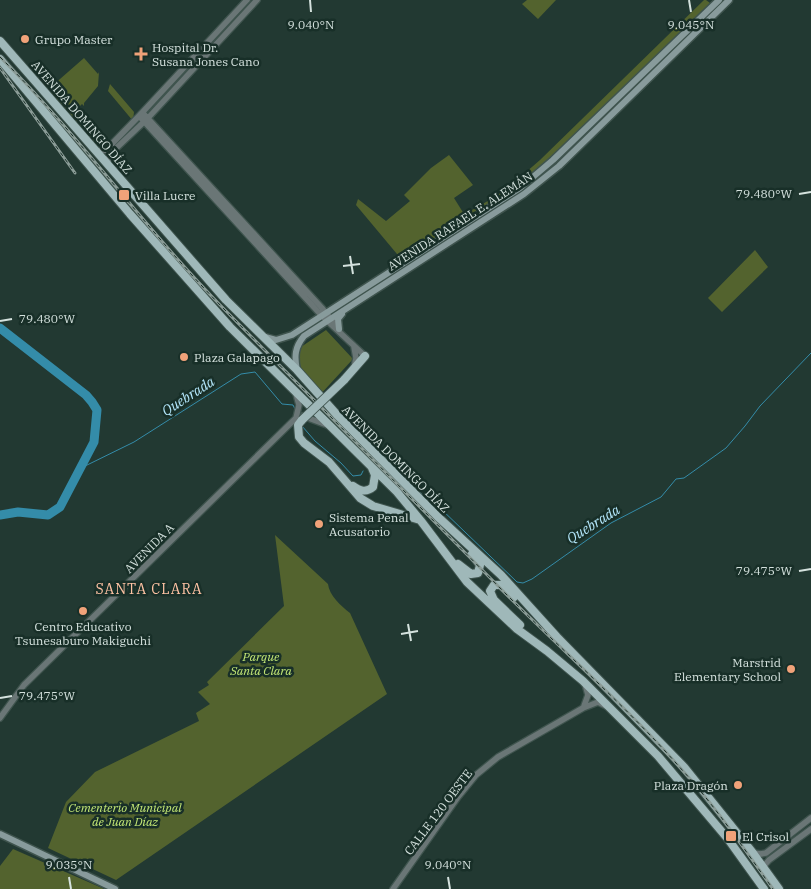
<svg xmlns="http://www.w3.org/2000/svg" width="811" height="889" font-family="'IBM Plex Serif',serif">
<style>
.green{fill:#53632e}
.lines{fill:none;stroke-linecap:round;stroke-linejoin:round}
.stream{stroke:#348ca9;stroke-width:1}
.river{stroke:#348ca9;stroke-width:9}
.tertiary-casing{stroke:#3f544e;stroke-width:8}
.secondary-casing{stroke:#3f544e;stroke-width:9}
.primary-casing{stroke:#3f544e;stroke-width:10}
.tertiary{stroke:#6a7676;stroke-width:5.5}
.secondary{stroke:#889b9c;stroke-width:6}
.primary{stroke:#9fb8b9;stroke-width:8}
.rail-casing{stroke:#8b9c97;stroke-width:3}
.rail{stroke:#182f28;stroke-width:1;stroke-dasharray:4;stroke-linecap:butt}
.primary-bridge-casing{stroke:#3f544e;stroke-width:10;stroke-linecap:butt}
.primary-bridge{stroke:#9fb8b9;stroke-width:8}
.ticks{fill:none;stroke:#d5e2de;stroke-width:2}
.poi-dot{fill:#f0a279;stroke:#182f28;stroke-width:2}
.labels{text-anchor:middle;dominant-baseline:central;stroke-width:5;stroke-linejoin:round;paint-order:stroke}
.poi-label{font-size:12px;fill:#d5e2de;stroke:#182f28;text-anchor:start}
.street-label{font-size:12px;fill:#d5e2de;stroke:#182f28}
.park-label{font-size:12px;font-style:italic;fill:#c4e876;stroke:#182f28}
.water-label{font-size:14px;font-style:italic;fill:#b4e7fb;stroke:#182f28}
.neighbourhood-label{font-size:14px;letter-spacing:1px;fill:#ffc3a4;stroke:#182f28}
.ticks-label{font-size:12px;text-anchor:middle;fill:#d5e2de;stroke:#182f28;stroke-width:5;stroke-linejoin:round;paint-order:stroke}
</style>
<rect width="100%" height="100%" fill="#223932"/>
<!-- green -->
<path class="green" d="M 527,0 L 556,0 L 538,19 L 522,4 Z
M 704,0 L 706,0 L 710,3 L 555,155 L 517,188 L 402,260 L 356,205 L 358,199 L 386,221 L 410,201 L 404,195 L 431,168 L 449,155 L 473,185 L 454,198 L 464,214 C 492,201 517,180 540,160 Z
M 84,58 L 98,74 L 99,72 L 98,86 L 84,103 L 84,106 L 82,104 L 74,112 L 100,142 L 104,140 L 107,144 L 103,147 L 98,145 L 51,92 L 52,86 Z
M 110,84 L 134,112 L 133,121 L 108,91 Z
M 755,250 L 768,267 L 722,312 L 708,298 Z
M 326,330 L 353,359 L 319,396 L 301,374 L 298,349 Z
M 275,535 L 328,584 C 329,595 341,606 350,613 L 387,694 L 116,880 L 48,848 L 66,802 L 95,772 L 199,721 L 196,713 L 210,704 L 198,692 L 209,685 L 207,682 L 284,606 Z
M 13,849 L 102,888 L 104,889 L 0,889 L 0,866 Z"/>
<g class="lines">
<!-- stream -->
<path class="stream" d="M 302,426 L 315,441 L 341,463 L 353,476 L 361,475 L 363,471
M 393,467 L 414,488 L 439,507 L 517,582 L 523,583 L 532,579 L 611,523 L 661,497 L 676,479 L 684,478 L 726,448 L 745,426 L 760,406 L 811,353
M 81,468 L 134,442 L 241,374 L 255,372 L 282,404 L 293,405 L 295,409"/>
<!-- river -->
<path class="river" d="M 0,328 L 86,395 L 92,402 L 97,410 L 94,442 L 60,507 L 48,515 L 18,512 L 0,515"/>
<defs>
<path id="tertiary" d="M 143,113 L 322,308 L 339,329
M 139,116 L 321,315 L 365,356
M 95,149 L 98,151 L 106,150 L 139,116 L 247,0
M 108,164 L 108,158 L 110,154 L 148,118 L 257,0
M 354,347 L 356,358 L 354,368
M 303,416 L 327,425
M 584,706 L 588,695 L 585,684
M 0,718 L 24,685 L 296,418 L 299,405 L 296,394
M 753,853 L 761,854 L 766,853 L 811,818
M 763,867 L 769,860 L 811,829
M 393,889 L 458,797 L 476,775 L 498,757 L 583,708 L 598,702 L 606,706"/>
<path id="secondary" d="M 339,329 L 338,319 L 342,314
M 265,337 L 276,340 L 292,335 L 520,188 L 553,160 L 719,0
M 297,370 C 294,356 295,347 304,336 L 524,194 L 559,166 L 729,0
M 0,834 L 115,889"/>
<path id="primary" d="M 0,41 L 226,300 L 297,370 L 338,416 L 438,517 L 501,575 L 557,637 L 684,767 L 753,853 L 779,889
M 0,59 L 130,214 L 230,327 L 397,492 L 421,521 L 467,582 L 517,629 L 547,651 L 583,681 L 658,756 L 728,839 L 764,889
M 344,380 L 365,356
M 302,420 L 298,425 L 299,437 L 304,443 L 329,462 L 360,498 L 373,506 L 420,520
M 353,486 C 360,491 366,493 373,487 L 375,475 L 372,468
M 458,564 L 471,574 L 478,573 L 480,565 L 472,554
M 514,597 L 501,585 L 494,585 L 490,591 L 494,600 L 520,625"/>
</defs>
<!-- tertiary casing -->
<use href="#tertiary" class="tertiary-casing"/>
<!-- secondary casing -->
<use href="#secondary" class="secondary-casing"/>
<!-- primary casing -->
<use href="#primary" class="primary-casing"/>
<!-- tertiary -->
<use href="#tertiary" class="tertiary"/>
<!-- secondary -->
<use href="#secondary" class="secondary"/>
<!-- primary -->
<use href="#primary" class="primary"/>
<defs>
<path id="rail" d="M 0,57 C 80,136 145,229 224,309 C 319,405 414,501 509,597 C 567,655 629,709 683,771 C 716,807 744,849 773,889
M 0,68 L 75,173"/>
</defs>
<!-- rail casing -->
<use href="#rail" class="rail-casing"/>
<!-- rail -->
<use href="#rail" class="rail"/>
<defs>
<path id="primary-bridge" d="M 302,420 L 344,380"/>
</defs>
<!-- primary-bridge casing -->
<use href="#primary-bridge" class="primary-bridge-casing"/>
<!-- primary-bridge -->
<use href="#primary-bridge" class="primary-bridge"/>
</g>
<!-- ticks -->
<path class="ticks" d="M 310,0 L 311,12M 689,0 L 691,12M 799,194 L 811,192M 350,256 L 353,274M 343,266 L 360,264M 0,321 L 12,319M 799,571 L 811,569M 408,624 L 411,641M 401,634 L 418,631M 0,698 L 12,696M 69,877 L 71,889M 448,877 L 450,889"/>
<!-- markers -->
<g class="poi-dot">
<circle cx="25" cy="39" r="5"/>
<path d="M138.5 46.5h5v5h5v5h-5v5h-5v-5h-5v-5h5z"/>
<rect x="118" y="189" width="12" height="12" rx="2.5"/>
<circle cx="184" cy="357" r="5"/>
<circle cx="319" cy="524" r="5"/>
<circle cx="83" cy="611" r="5"/>
<circle cx="791" cy="669" r="5"/>
<circle cx="738" cy="785" r="5"/>
<rect x="725" y="830" width="12" height="12" rx="2.5"/>
</g>
<g class="labels">
<!-- poi labels -->
<g class="poi-label">
<text x="35" y="39">Grupo Master</text>
<text x="152" y="47">Hospital Dr.<tspan x="152" dy="14">Susana Jones Cano</tspan></text>
<text x="135" y="195">Villa Lucre</text>
<text x="194" y="357">Plaza Galapago</text>
<text x="329" y="517">Sistema Penal<tspan x="329" dy="14">Acusatorio</tspan></text>
<text x="83" y="626" text-anchor="middle">Centro Educativo<tspan x="83" dy="14">Tsunesaburo Makiguchi</tspan></text>
<text x="781" y="662" text-anchor="end">Marstrid<tspan x="781" dy="14">Elementary School</tspan></text>
<text x="728" y="785" text-anchor="end">Plaza Dragón</text>
<text x="742" y="836">El Crisol</text>
</g>
<!-- street labels -->
<g class="street-label">
<text transform="translate(82 117) rotate(49)">AVENIDA DOMINGO DÍAZ</text>
<text transform="translate(460 221) rotate(-33)">AVENIDA RAFAEL E. ALEMÁN</text>
<text transform="translate(396 459) rotate(45)">AVENIDA DOMINGO DÍAZ</text>
<text transform="translate(149 548) rotate(-45)">AVENIDA A</text>
<text transform="translate(438 812) rotate(-53)">CALLE 120 OESTE</text>
</g>
<!-- park labels -->
<g class="park-label">
<text x="261" y="656">Parque<tspan x="261" dy="14">Santa Clara</tspan></text>
<text x="125" y="807">Cementerio Municipal<tspan x="125" dy="14">de Juan Díaz</tspan></text>
</g>
<!-- water labels -->
<g class="water-label">
<text transform="translate(188 396) rotate(-33)">Quebrada</text>
<text transform="translate(593 524) rotate(-32)">Quebrada</text>
</g>
<!-- neighbourhood labels -->
<g class="neighbourhood-label">
<text x="149" y="589">SANTA CLARA</text>
</g>
</g>
<g class="ticks-label">
<text x="691" y="29">9.045°N</text>
<text x="311" y="29">9.040°N</text>
<text x="764" y="198">79.480°W</text>
<text x="47" y="323">79.480°W</text>
<text x="764" y="575">79.475°W</text>
<text x="47" y="700">79.475°W</text>
<text x="69" y="869">9.035°N</text>
<text x="448" y="869">9.040°N</text>
</g>
</svg>
